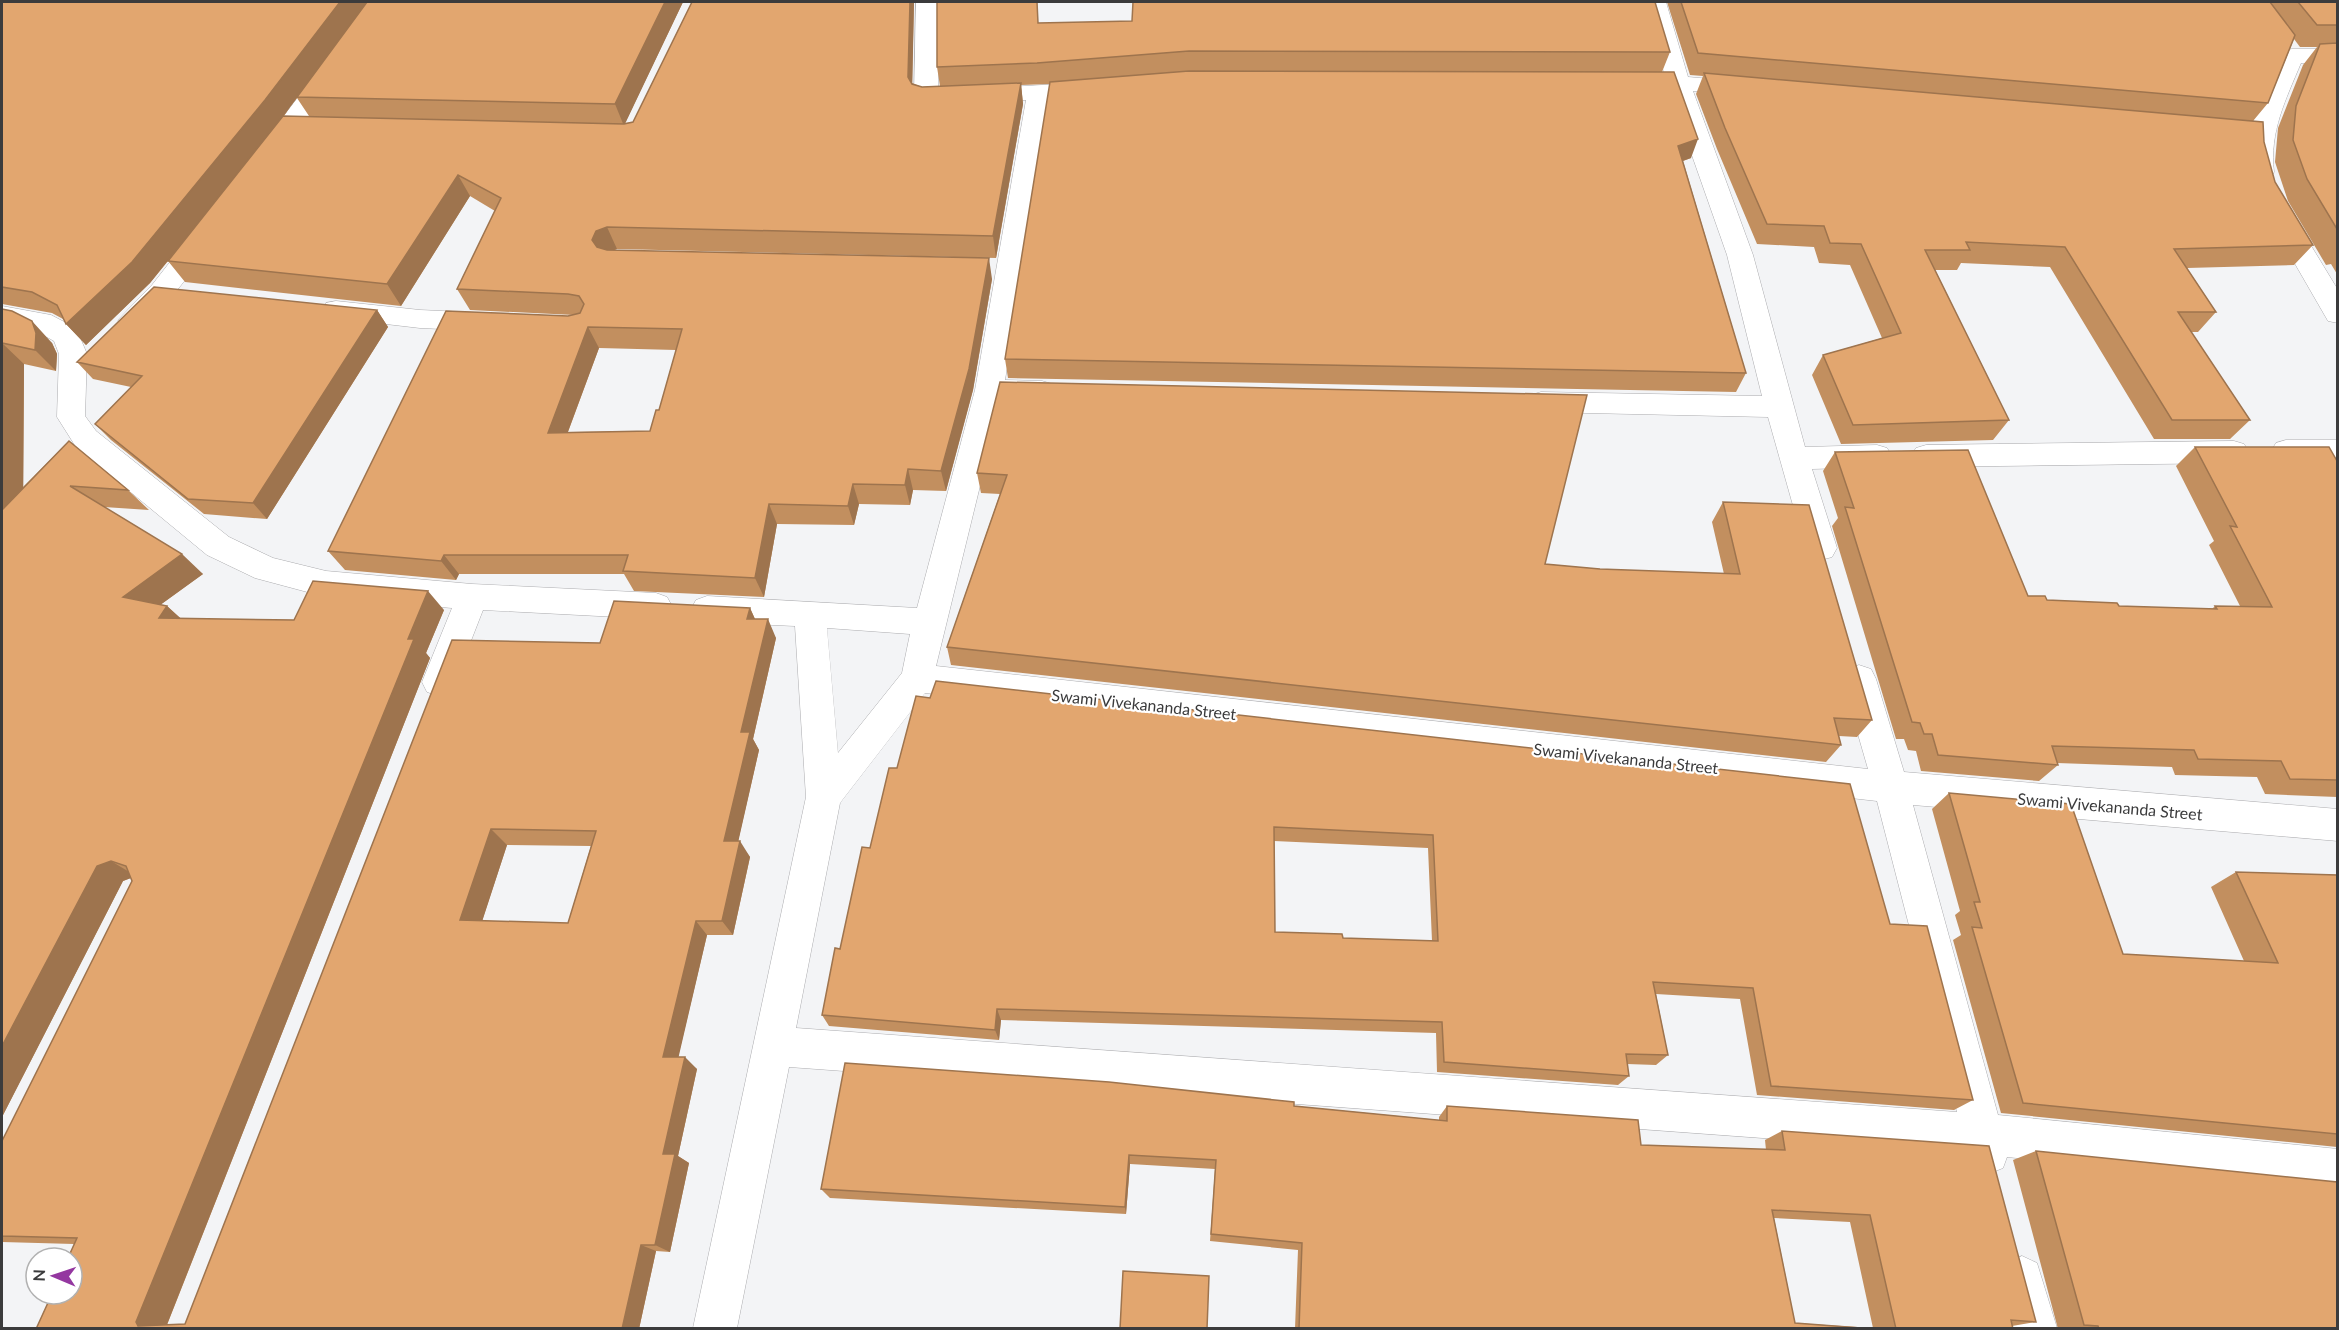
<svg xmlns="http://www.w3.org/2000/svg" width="2339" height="1330" font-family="Lato,sans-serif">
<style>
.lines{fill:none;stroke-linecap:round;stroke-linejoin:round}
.minor-casing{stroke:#acacaf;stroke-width:1}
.minor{fill:#fff;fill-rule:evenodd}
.wall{fill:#c28f5f;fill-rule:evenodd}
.shaded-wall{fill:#9e744e}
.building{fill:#e2a66f;stroke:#9e744e;stroke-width:1.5;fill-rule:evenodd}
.labels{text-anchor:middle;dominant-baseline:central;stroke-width:4.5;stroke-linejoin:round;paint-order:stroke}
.street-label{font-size:16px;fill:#3b3b3c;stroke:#fff}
</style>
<rect width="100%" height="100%" fill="#f3f4f6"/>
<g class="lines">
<defs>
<path id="minor" d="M 370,2 L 392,2 L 280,155 L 271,157 L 262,155 L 259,150 L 262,145 Z
M 916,2 L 938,2 L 938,91 L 1094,82 L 1102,84 L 1106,89 L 1102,94 L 1050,99 L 1005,380 L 1042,381 L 1052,384 L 1056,391 L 1052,398 L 1042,401 L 1001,400 L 936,666 L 1868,769 L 1842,679 L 1847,669 L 1859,665 L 1871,669 L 1876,679 L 1904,772 L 2338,809 L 2338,841 L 1913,805 L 1998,1115 L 2338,1149 L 2338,1191 L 2007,1157 L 2003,1168 L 1988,1174 L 1973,1168 L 1968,1153 L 789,1067 L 737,1328 L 693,1328 L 806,797 L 795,626 L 707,622 L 696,618 L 691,609 L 696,600 L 707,596 L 917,608 L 975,390 L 1026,100 L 926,106 L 918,104 L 914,99 ZM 827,628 L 910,634 L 902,673 L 838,753 ZM 925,693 L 1877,801 L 1957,1112 L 796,1028 L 840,803 Z
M 1644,2 L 1666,2 L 1688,77 L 1745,82 L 1753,84 L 1757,89 L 1753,94 L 1745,96 L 1693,91 L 1753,255 L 1805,447 L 1877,445 L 1887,448 L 1892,456 L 1887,464 L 1877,467 L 1812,469 L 1837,548 L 1832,557 L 1821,560 L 1810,557 L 1805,548 L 1768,417 L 1541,412 L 1531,409 L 1527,402 L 1531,395 L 1541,392 L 1762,396 L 1727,255 L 1669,90 L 1627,88 L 1623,83 L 1627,78 L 1665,76 Z
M 2292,49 L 2338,49 L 2338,63 L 2301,63 C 2286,99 2269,132 2274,172 L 2271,177 L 2262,180 L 2253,177 C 2234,148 2268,85 2281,56 L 2284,51 Z
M 2281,209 L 2290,211 L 2338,290 L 2338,323 L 2328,321 L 2268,217 L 2272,211 Z
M 204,228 L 213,230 L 217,236 C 205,255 159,317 141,327 C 134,330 129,328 122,327 L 118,320 L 152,285 L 195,230 Z
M 336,301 L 420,310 L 485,313 L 495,315 L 499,322 L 495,329 L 485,331 L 420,328 L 326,317 L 323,310 L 326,303 Z
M 2,306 L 51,315 L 76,328 L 87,354 L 85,416 L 96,431 L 229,537 L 273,558 L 326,571 L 472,584 L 656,593 L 667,597 L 672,606 L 667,615 L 656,619 L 483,610 L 451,692 L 439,696 L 427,692 L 422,682 L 452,608 L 326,597 L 255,578 L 207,555 L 76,447 L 57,417 L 59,354 L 54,341 L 34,330 L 2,324 Z
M 2286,440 L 2338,440 L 2338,462 L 2286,462 L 2276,459 L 2271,451 L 2276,443 Z
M 2234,441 L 2244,444 L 2249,452 L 2244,460 L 2234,463 L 1926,467 L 1916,464 L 1911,456 L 1916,448 L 1926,445 Z
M 2022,1256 L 2037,1263 L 2057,1328 L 2013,1328 L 2000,1278 L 2007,1263 Z"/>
</defs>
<!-- minor casing -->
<use href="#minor" class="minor-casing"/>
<!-- minor -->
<use href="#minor" class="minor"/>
</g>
<!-- wall -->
<path class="wall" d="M 2,2 L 683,2 L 625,123 L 633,122 L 692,2 L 914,2 L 912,83 L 922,87 L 940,86 L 937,67 L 1037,2 L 1038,23 L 1670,52 L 1662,72 L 1691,158 L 1683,161 L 1746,373 L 1736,392 L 1008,378 L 1005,359 L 1050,84 L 1021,85 L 1023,104 L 996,258 L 617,249 L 614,250 L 992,279 L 973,390 L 946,491 L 913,490 L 910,505 L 859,504 L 854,525 L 777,524 L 764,597 L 634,591 L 624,574 L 459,574 L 456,580 L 345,570 L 328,551 L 568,316 L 574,315 L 470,310 L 457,289 L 495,211 L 470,196 L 401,306 L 185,282 L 168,261 L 150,283 L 86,345 L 66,324 L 63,319 L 52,313 L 2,304 ZM 297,98 L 309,116 L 284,116 L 290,107 ZM 599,348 L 676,350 L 659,410 L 650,431 L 568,432 Z
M 1667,2 L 2337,2 L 2337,274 L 2331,264 L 2326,265 L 2288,201 L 2275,162 L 2278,128 L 2303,65 L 2317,47 L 2300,47 L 2294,39 L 2268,103 L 2253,121 L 2264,142 L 2275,182 L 2313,245 L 2294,265 L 2187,268 L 2216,312 L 2198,332 L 2191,332 L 2250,420 L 2230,439 L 2154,439 L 2050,267 L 1961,263 L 1957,270 L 1935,270 L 2009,420 L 1993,440 L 1841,444 L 1812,375 L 1823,355 L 1882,338 L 1850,265 L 1819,263 L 1814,247 L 1757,244 L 1717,149 L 1696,94 L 1703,76 L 1690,75 Z
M 2,309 L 52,343 L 57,354 L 56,371 L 24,364 L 23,487 L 69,441 L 128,490 L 149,510 L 104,507 L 203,574 L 160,605 L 167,606 L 181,619 L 294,620 L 444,610 L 426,653 L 430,658 L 167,1325 L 185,1324 L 600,643 L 750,608 L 755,619 L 776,638 L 753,739 L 759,750 L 738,841 L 750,857 L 733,935 L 707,935 L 678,1057 L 697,1069 L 678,1156 L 689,1163 L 670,1252 L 656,1251 L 639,1329 L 36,1329 L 74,1244 L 2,1242 L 2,1141 L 132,881 L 131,878 L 123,881 L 2,1117 ZM 507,845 L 591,846 L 568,923 L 482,921 Z
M 377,310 L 388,327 L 267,519 L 204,514 L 111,440 L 95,424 L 131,387 L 93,379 L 77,362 Z
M 1000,382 L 1545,564 L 1600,569 L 1724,574 L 1712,522 L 1723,502 L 1872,720 L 1857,737 L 1839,736 L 1841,745 L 1826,762 L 951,665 L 947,647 L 1000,494 L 981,493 L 977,473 Z
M 2195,447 L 2337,461 L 2337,797 L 2265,794 L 2257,777 L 2175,775 L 2172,767 L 2057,763 L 2058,765 L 2039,781 L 1921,771 L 1916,751 L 1908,750 L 1904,739 L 1896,739 L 1832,526 L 1838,518 L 1823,471 L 1835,452 L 2028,596 L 2047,600 L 2119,606 L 2212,609 L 2215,606 L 2240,606 L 2209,545 L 2214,541 L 2176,466 Z
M 916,696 L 1890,924 L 1973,1100 L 1954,1110 L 1757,1095 L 1740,999 L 1656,994 L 1668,1055 L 1656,1065 L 1627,1064 L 1629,1076 L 1618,1085 L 1437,1072 L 1436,1033 L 1001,1020 L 999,1040 L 829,1026 L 822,1015 L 870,848 L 897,768 ZM 1274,841 L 1428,848 L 1432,941 L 1343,938 L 1275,932 Z
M 1949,793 L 2123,954 L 2244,961 L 2211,887 L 2236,872 L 2337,875 L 2337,1147 L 2001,1113 L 1953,940 L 1961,935 L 1955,915 L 1960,911 L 1932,809 Z
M 1294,1106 L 1439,1120 L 1439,1117 L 1447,1106 L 1641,1145 L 1766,1150 L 1765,1140 L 1782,1131 L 2036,1322 L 2012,1326 L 2013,1329 L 1295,1329 L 1298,1250 L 1210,1241 L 1215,1169 L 1130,1164 L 1126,1214 L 830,1198 L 821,1189 ZM 1774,1218 L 1850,1222 L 1873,1328 L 1795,1323 Z
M 2036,1151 L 2337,1329 L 2058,1329 L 2013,1160 Z"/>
<!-- shaded-wall -->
<path class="shaded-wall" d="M 340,2 L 368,2 L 279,122 L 150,283 L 86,345 L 66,324 Z
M 665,2 L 683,2 L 624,126 L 615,104 Z
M 910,2 L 914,2 L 912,99 L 908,77 Z
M 1021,83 L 1023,104 L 996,258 L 993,236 Z
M 1698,139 L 1691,158 L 1671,165 L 1678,146 Z
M 458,175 L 470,196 L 401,306 L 387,284 Z
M 607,227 L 617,249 L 606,253 L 602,261 L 592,240 L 596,231 Z
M 989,258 L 992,279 L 973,390 L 946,491 L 941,471 Z
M 377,310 L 388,327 L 267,519 L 253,503 Z
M 32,321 L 52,343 L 57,354 L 56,371 L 35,350 Z
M 588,327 L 599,348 L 560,453 L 548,433 Z
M 2,343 L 24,364 L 23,531 L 2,513 Z
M 908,469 L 913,490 L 910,505 L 905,485 Z
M 853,484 L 859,504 L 854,525 L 848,506 Z
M 769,504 L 777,524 L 764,597 L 755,578 Z
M 182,554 L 203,574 L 145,616 L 123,597 Z
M 444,555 L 459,574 L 456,580 L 441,561 Z
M 428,591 L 444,610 L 426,653 L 430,658 L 166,1327 L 138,1326 L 136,1322 L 408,639 Z
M 167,606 L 188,625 L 159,618 Z
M 750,608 L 758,626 L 747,619 Z
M 768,619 L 776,638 L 753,739 L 759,750 L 735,856 L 724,841 L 741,732 Z
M 491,829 L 507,845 L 478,934 L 460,920 Z
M 740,841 L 750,857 L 733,935 L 722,921 Z
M 111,861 L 136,876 L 123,881 L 2,1117 L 2,1046 L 97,866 Z
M 696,921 L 707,935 L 676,1068 L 663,1057 Z
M 997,1009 L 1001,1020 L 999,1040 L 995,1030 Z
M 685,1057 L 697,1069 L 678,1156 L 689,1163 L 670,1252 L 655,1245 L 663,1154 Z
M 1129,1155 L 1130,1164 L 1126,1214 L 1125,1207 Z
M 641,1245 L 656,1251 L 639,1329 L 622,1329 Z"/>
<!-- building -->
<path class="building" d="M 2,2 L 340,2 L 265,100 L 132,262 L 66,324 L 57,305 L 32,292 L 2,287 Z
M 367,2 L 665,2 L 615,104 L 297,97 Z
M 692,2 L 910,2 L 908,77 L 912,84 L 922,87 L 1021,83 L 993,236 L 607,227 L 596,231 L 592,240 L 597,247 L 607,250 L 989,258 L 969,369 L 941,471 L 908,469 L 905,485 L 853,484 L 848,506 L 769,504 L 755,578 L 623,571 L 628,555 L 444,555 L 441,561 L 328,551 L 446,311 L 568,316 L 580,313 L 584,304 L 579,296 L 568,294 L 457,289 L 501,198 L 458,175 L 387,284 L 168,261 L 283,116 L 624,124 L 633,122 ZM 588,327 L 682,329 L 659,410 L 656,410 L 650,431 L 548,433 Z
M 937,2 L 1037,2 L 1038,23 L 1132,21 L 1133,2 L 1655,2 L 1670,52 L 1189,51 L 1037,63 L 937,67 Z
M 1681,2 L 2270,2 L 2295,35 L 2268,103 L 1698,53 Z
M 2298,2 L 2337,2 L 2337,25 L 2317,25 Z
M 2337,43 L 2337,229 L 2307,179 L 2293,140 L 2296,106 L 2320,44 Z
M 1189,71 L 1674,72 L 1698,139 L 1678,146 L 1746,373 L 1005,359 L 1050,82 Z
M 1704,73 L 2263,122 L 2264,142 L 2275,182 L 2313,245 L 2174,249 L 2216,312 L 2178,312 L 2250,420 L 2172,420 L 2065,247 L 1966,242 L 1970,250 L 1925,250 L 2009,420 L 1853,425 L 1823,355 L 1901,333 L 1861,244 L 1830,243 L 1824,226 L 1767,224 L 1725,128 Z
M 154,287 L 377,310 L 253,503 L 188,499 L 95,424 L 142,376 L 77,362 Z
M 2,309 L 12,311 L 32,321 L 36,333 L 35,350 L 2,343 L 2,390 Z
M 1000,382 L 1587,395 L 1545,564 L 1600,569 L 1740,574 L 1723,502 L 1809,505 L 1872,720 L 1834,718 L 1841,745 L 947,647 L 1007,475 L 977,473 Z
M 69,441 L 128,490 L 70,486 L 182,554 L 123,597 L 167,606 L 159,618 L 294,620 L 313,581 L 428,591 L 408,639 L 414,639 L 136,1322 L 138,1326 L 185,1324 L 452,640 L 600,643 L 614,601 L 750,608 L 747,619 L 768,619 L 741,732 L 750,732 L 724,841 L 740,841 L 722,921 L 696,921 L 663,1057 L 685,1057 L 663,1154 L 675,1154 L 655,1245 L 641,1245 L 622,1329 L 36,1329 L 52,1294 L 72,1294 L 72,1258 L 68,1258 L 77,1238 L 2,1236 L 2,1141 L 132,881 L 126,866 L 111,861 L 97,866 L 2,1046 L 2,510 ZM 491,829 L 596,831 L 568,923 L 460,920 Z
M 2195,447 L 2329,447 L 2337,461 L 2337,780 L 2290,779 L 2281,761 L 2198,759 L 2194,750 L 2052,746 L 2058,765 L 1938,755 L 1932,734 L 1924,734 L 1920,723 L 1912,722 L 1845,507 L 1854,508 L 1835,452 L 1968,450 L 2028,596 L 2045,596 L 2047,600 L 2117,603 L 2119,606 L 2217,609 L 2215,606 L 2272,607 L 2230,526 L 2237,527 Z
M 936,681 L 1850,784 L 1890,924 L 1927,926 L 1973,1100 L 1771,1086 L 1753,988 L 1653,982 L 1668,1055 L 1626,1054 L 1629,1076 L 1444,1062 L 1442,1022 L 997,1009 L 995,1030 L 822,1015 L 835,948 L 840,949 L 862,847 L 870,848 L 889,768 L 897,768 L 916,696 L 930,698 ZM 1274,827 L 1433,835 L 1438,941 L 1343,938 L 1342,934 L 1275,932 Z
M 1949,793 L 2071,804 L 2123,954 L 2278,963 L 2236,872 L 2337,875 L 2337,1134 L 2023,1103 L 1972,927 L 1982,928 L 1974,902 L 1980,902 Z
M 845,1063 L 1109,1082 L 1294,1102 L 1294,1106 L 1447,1121 L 1447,1106 L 1638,1120 L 1641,1145 L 1785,1150 L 1782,1131 L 1989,1146 L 2036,1322 L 2011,1320 L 2013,1329 L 1896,1329 L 1870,1215 L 1772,1210 L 1795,1323 L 1874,1329 L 1299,1329 L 1302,1243 L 1211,1234 L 1216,1160 L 1129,1155 L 1125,1207 L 821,1189 Z
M 2036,1151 L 2337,1182 L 2337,1329 L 2099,1329 L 2098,1326 L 2084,1325 Z
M 1123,1271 L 1209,1276 L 1207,1329 L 1120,1329 Z"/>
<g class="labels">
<!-- street labels -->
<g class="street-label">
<text transform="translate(1144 704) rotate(6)">Swami Vivekananda Street</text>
<text transform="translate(1626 758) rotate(6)">Swami Vivekananda Street</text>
<text transform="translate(2110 806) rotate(5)">Swami Vivekananda Street</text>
</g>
</g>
<!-- border -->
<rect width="2339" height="1330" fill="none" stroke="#3b3b3c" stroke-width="6"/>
<!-- north arrow -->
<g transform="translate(54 1276) rotate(272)"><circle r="28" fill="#ffffff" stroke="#b1b1b1" stroke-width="1.5"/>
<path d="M0-4.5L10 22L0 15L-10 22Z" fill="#9437a0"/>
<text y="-9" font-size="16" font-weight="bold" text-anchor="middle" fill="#3b3b3c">N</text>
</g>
</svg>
